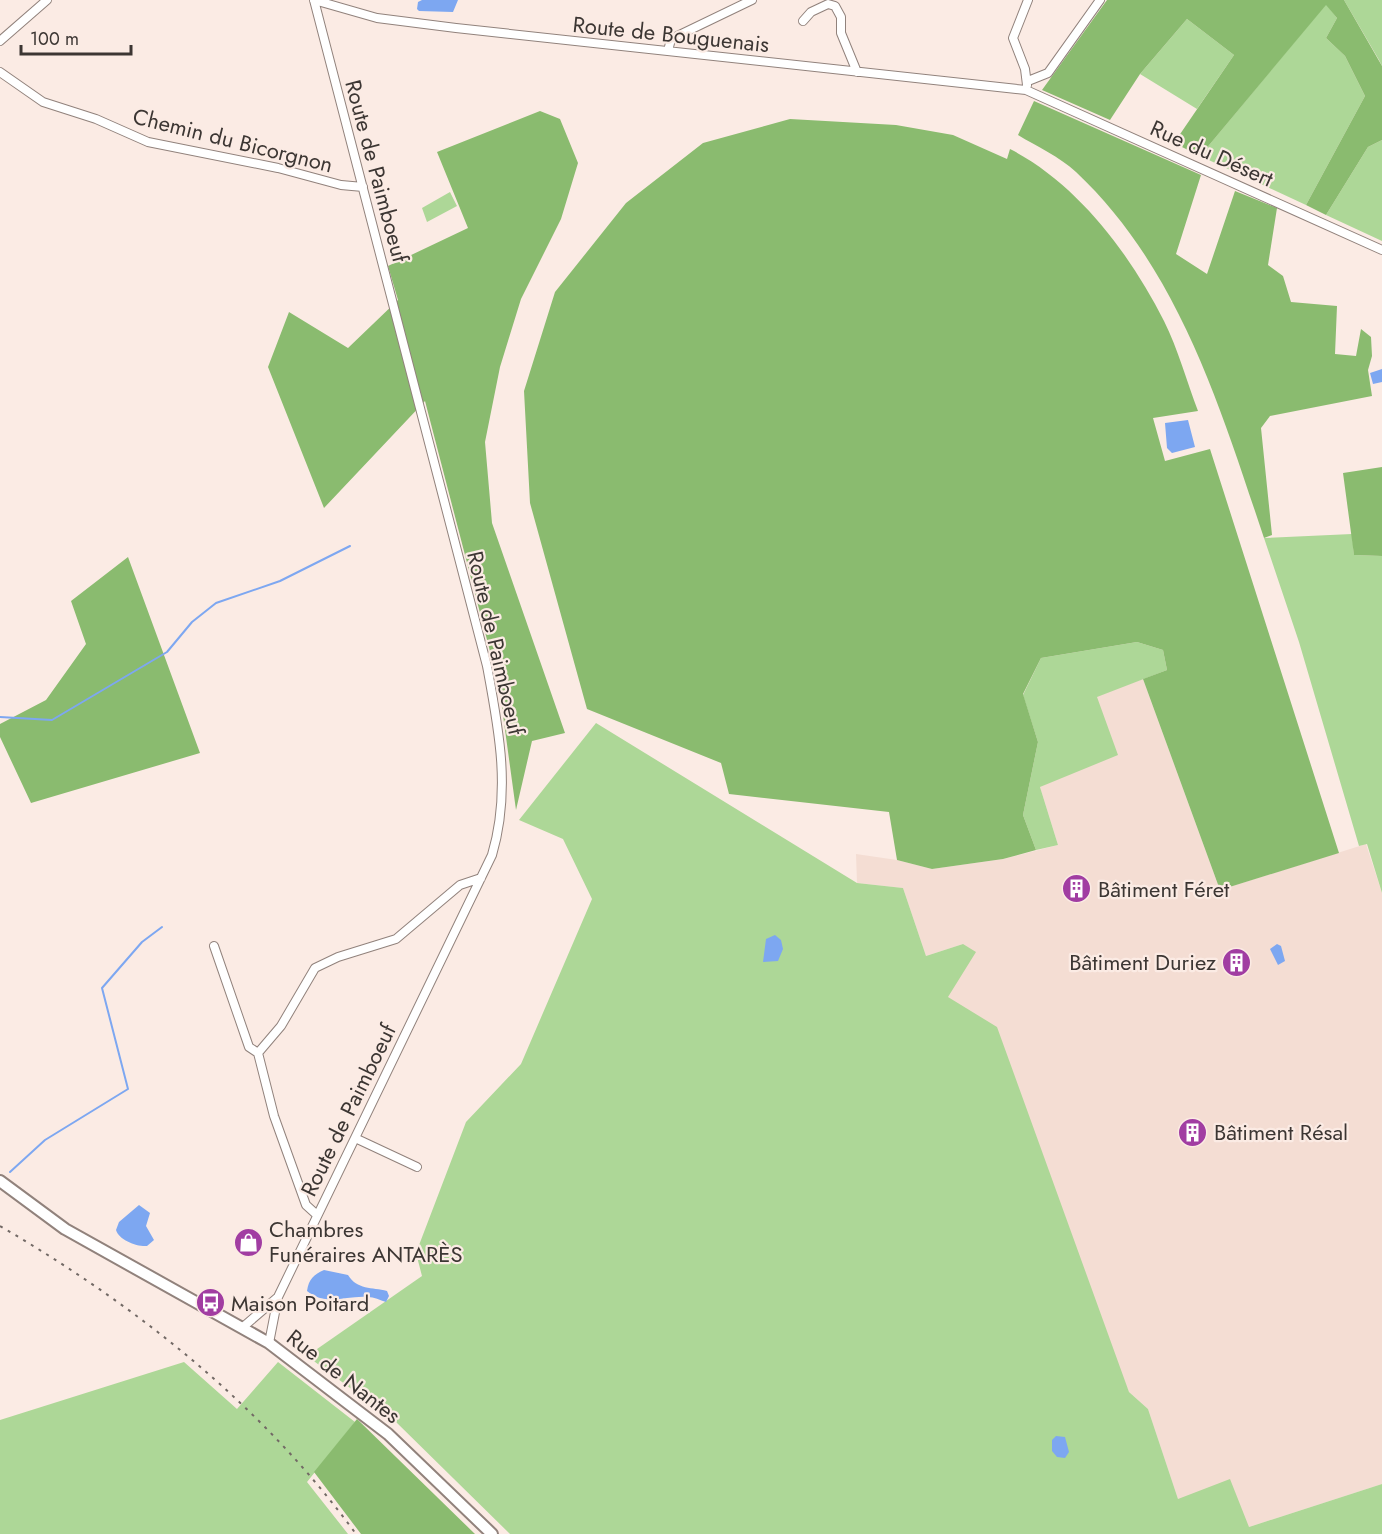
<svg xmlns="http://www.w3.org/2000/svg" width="1382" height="1534" font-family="Jost,sans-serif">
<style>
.built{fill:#f4ddd3}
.green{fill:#add797}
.forest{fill:#8abb6f}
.water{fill:#7da7f1}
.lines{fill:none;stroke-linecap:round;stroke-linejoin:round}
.stream{stroke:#7da7f1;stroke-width:2}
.minor-casing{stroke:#91827c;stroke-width:10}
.major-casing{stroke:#91827c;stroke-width:14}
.minor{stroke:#fff;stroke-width:8}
.major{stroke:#fff;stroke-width:10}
.rail{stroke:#726965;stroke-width:2;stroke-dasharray:3 6;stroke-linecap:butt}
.labels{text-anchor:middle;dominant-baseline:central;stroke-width:4.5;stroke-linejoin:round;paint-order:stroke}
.street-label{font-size:22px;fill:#3c3633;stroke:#fbebe4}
.poi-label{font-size:22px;fill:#3c3633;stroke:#fbebe4;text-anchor:start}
</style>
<rect width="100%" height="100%" fill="#fbebe4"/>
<!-- built -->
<path class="built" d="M 1143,679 L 1220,890 L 1366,844 L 1382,893 L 1382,1484 L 1249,1527 L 1178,1499 L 1148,1409 L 1129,1392 L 948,997 L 963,944 L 926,956 L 903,888 L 857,883 L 856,854 L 897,860 L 932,869 L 1003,859 L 1058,845 L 1040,787 L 1058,778 L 1097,696 Z"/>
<!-- green -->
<path class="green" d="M 1344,0 L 1382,0 L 1382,66 L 1379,60 Z
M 1326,4 L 1337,18 L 1326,38 L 1345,56 L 1365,96 L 1306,205 L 1200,156 Z
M 1187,19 L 1234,55 L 1197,109 L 1140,74 Z
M 1382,140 L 1382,241 L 1326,215 L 1368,147 Z
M 450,192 L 457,206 L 427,222 L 422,208 Z
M 1352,534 L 1354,555 L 1382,556 L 1382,893 L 1367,844 L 1359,846 L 1299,642 L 1264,538 Z
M 1137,642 L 1163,650 L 1167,670 L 1097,697 L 1118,755 L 1040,787 L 1058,845 L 1036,850 L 1023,815 L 1038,742 L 1023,695 L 1041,658 Z
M 596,723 L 857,883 L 903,888 L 926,956 L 963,944 L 976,952 L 948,997 L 997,1027 L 1129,1392 L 1148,1409 L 1178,1499 L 1230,1479 L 1249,1527 L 1382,1484 L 1382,1534 L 510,1534 L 396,1422 L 307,1356 L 422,1276 L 416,1253 L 466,1122 L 521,1064 L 592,899 L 563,839 L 519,820 Z
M 184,1362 L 237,1409 L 278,1362 L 355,1422 L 307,1482 L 348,1534 L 0,1534 L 0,1420 Z"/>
<!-- forest -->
<path class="forest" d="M 1107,0 L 1344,0 L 1382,66 L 1382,140 L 1368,147 L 1326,215 L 1306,205 L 1365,96 L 1345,56 L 1326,38 L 1337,18 L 1326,5 L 1200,156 L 1174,143 L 1234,55 L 1187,19 L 1140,74 L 1110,120 L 1042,90 Z
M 1034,101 L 1201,175 L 1176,254 L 1207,274 L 1235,191 L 1277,208 L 1268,265 L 1283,276 L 1291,302 L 1337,306 L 1335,354 L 1356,356 L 1361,329 L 1371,337 L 1372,356 L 1368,370 L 1372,396 L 1270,416 L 1261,428 L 1272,535 L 1264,538 C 1220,407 1179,269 1076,172 C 1060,157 1036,146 1018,135 Z
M 540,111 L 560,119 L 578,163 L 561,219 L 521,299 L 500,367 L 485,442 L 492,523 L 565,733 L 532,741 L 516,810 L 499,686 L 425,401 L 324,508 L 268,367 L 289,312 L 348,348 L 398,300 L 388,266 L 468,228 L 437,152 Z
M 790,119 L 896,125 L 953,135 L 1007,159 L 1010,149 C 1078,184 1130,254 1164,321 C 1178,349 1187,382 1198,411 L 1153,418 L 1165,461 L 1210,449 L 1339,853 L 1220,890 L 1143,679 L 1167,670 L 1163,650 L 1137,642 L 1041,658 L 1023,694 L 1038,742 L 1023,815 L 1036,850 L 1003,859 L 932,869 L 897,860 L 889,812 L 729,794 L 721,763 L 587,709 L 530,503 L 524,391 L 555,292 L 626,203 L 703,143 Z
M 1382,467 L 1382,556 L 1354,555 L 1343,473 Z
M 128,557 L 200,753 L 31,803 L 0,737 L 0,724 L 46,700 L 86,644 L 71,601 Z
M 357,1419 L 475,1534 L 361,1534 L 314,1472 Z"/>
<!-- water -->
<path class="water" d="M 422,0 L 458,0 L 453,12 L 419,11 L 417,9 L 418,2 Z
M 1382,369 L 1382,382 L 1373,384 L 1370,373 Z
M 1188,420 L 1195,447 L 1172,453 L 1167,448 L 1165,423 Z
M 775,935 L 781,940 L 783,949 L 778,961 L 763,962 L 766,939 Z
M 1277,944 L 1281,946 L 1285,961 L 1278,965 L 1270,949 Z
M 139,1205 L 150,1213 L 146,1226 L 154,1240 L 147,1246 C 137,1247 119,1240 116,1230 L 119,1222 Z
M 324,1270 L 348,1275 C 357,1290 372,1287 387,1291 L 389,1296 L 386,1302 C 380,1300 374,1297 368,1297 C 347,1295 326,1307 307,1291 C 309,1279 313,1275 324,1270 Z
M 1056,1436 L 1065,1437 L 1069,1452 L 1065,1458 L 1057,1457 L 1052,1451 L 1052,1440 Z"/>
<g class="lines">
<!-- stream -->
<path class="stream" d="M 0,717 L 52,720 L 167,652 L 192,622 L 216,603 L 280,581 L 350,546
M 10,1172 L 45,1140 L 128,1089 L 102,988 L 142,942 L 162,927"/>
<defs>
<path id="minor" d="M 314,0 L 377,18 L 456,28 L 1026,90 L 1382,250
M 803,21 L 811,12 L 828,4 L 835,6 L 841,17 L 841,33 L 857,72
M 0,41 L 47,0
M 668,51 L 671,39 L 752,0
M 0,72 L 43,102 L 96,119 L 148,142 L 278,168 L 341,185 L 363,187
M 1028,81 L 1048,73 L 1100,0
M 1027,85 L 1025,69 L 1013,38 L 1028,0
M 214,946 L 249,1047 L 258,1053 L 274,1116 L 306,1205 L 317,1215
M 258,1053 L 281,1026 L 315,968 L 338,957 L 396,939 L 460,885 L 481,878
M 355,1138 L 417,1167
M 243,1327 L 278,1297
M 269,1343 L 278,1297 L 492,855 C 511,791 499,730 487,666 L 314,0"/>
<path id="major" d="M 0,1181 L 65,1229 L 269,1343 L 388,1434 L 492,1534"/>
</defs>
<!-- minor casing -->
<use href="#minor" class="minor-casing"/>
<!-- major casing -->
<use href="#major" class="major-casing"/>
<!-- minor -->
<use href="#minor" class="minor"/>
<!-- major -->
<use href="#major" class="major"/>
<!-- rail -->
<path class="rail" d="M 0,1226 C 137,1306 262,1405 356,1534"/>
</g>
<!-- icons -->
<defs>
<symbol id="building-disc" viewBox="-11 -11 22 22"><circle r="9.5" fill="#a13da2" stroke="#fbebe4"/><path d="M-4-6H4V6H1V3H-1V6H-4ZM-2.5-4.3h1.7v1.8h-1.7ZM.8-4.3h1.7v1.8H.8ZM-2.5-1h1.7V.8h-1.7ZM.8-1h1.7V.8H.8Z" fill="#fff"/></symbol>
<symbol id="shop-disc" viewBox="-11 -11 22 22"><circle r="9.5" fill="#a13da2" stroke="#fbebe4"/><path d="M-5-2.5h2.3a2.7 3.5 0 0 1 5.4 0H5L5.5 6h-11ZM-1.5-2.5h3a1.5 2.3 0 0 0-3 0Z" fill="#fff"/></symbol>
<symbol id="bus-disc" viewBox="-11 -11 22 22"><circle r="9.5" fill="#a13da2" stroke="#fbebe4"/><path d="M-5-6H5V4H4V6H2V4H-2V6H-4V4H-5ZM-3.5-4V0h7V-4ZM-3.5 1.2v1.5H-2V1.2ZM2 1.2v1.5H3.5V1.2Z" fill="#fff"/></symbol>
</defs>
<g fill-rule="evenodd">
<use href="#building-disc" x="1060" y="872" width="33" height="33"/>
<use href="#building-disc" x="1220" y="946" width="33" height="33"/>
<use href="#building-disc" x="1176" y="1116" width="33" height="33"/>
<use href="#shop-disc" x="232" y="1226" width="33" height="33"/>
<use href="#bus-disc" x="194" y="1286" width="33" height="33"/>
</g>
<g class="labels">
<!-- street labels -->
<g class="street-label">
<text transform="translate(671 34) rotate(6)">Route de Bouguenais</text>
<text transform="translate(233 140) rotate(14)">Chemin du Bicorgnon</text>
<text transform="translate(1212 153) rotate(24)">Rue du Désert</text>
<text transform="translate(377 171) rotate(75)">Route de Paimboeuf</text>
<text transform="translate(496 643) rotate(77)">Route de Paimboeuf</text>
<text transform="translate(348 1110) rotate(-64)">Route de Paimboeuf</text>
<text transform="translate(344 1376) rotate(38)">Rue de Nantes</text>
</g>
<!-- poi labels -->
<g class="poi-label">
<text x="1098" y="889">Bâtiment Féret</text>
<text x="1216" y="962" text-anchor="end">Bâtiment Duriez</text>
<text x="1214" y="1132">Bâtiment Résal</text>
<text x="269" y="1229">Chambres<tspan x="269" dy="25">Funéraires ANTARÈS</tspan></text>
<text x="231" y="1303">Maison Poitard</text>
</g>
</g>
<!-- scale -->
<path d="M21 45v9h110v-9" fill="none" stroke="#3c3633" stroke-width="3"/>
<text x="30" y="45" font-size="18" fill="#3c3633" stroke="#fbebe4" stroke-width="4.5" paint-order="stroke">100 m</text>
</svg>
